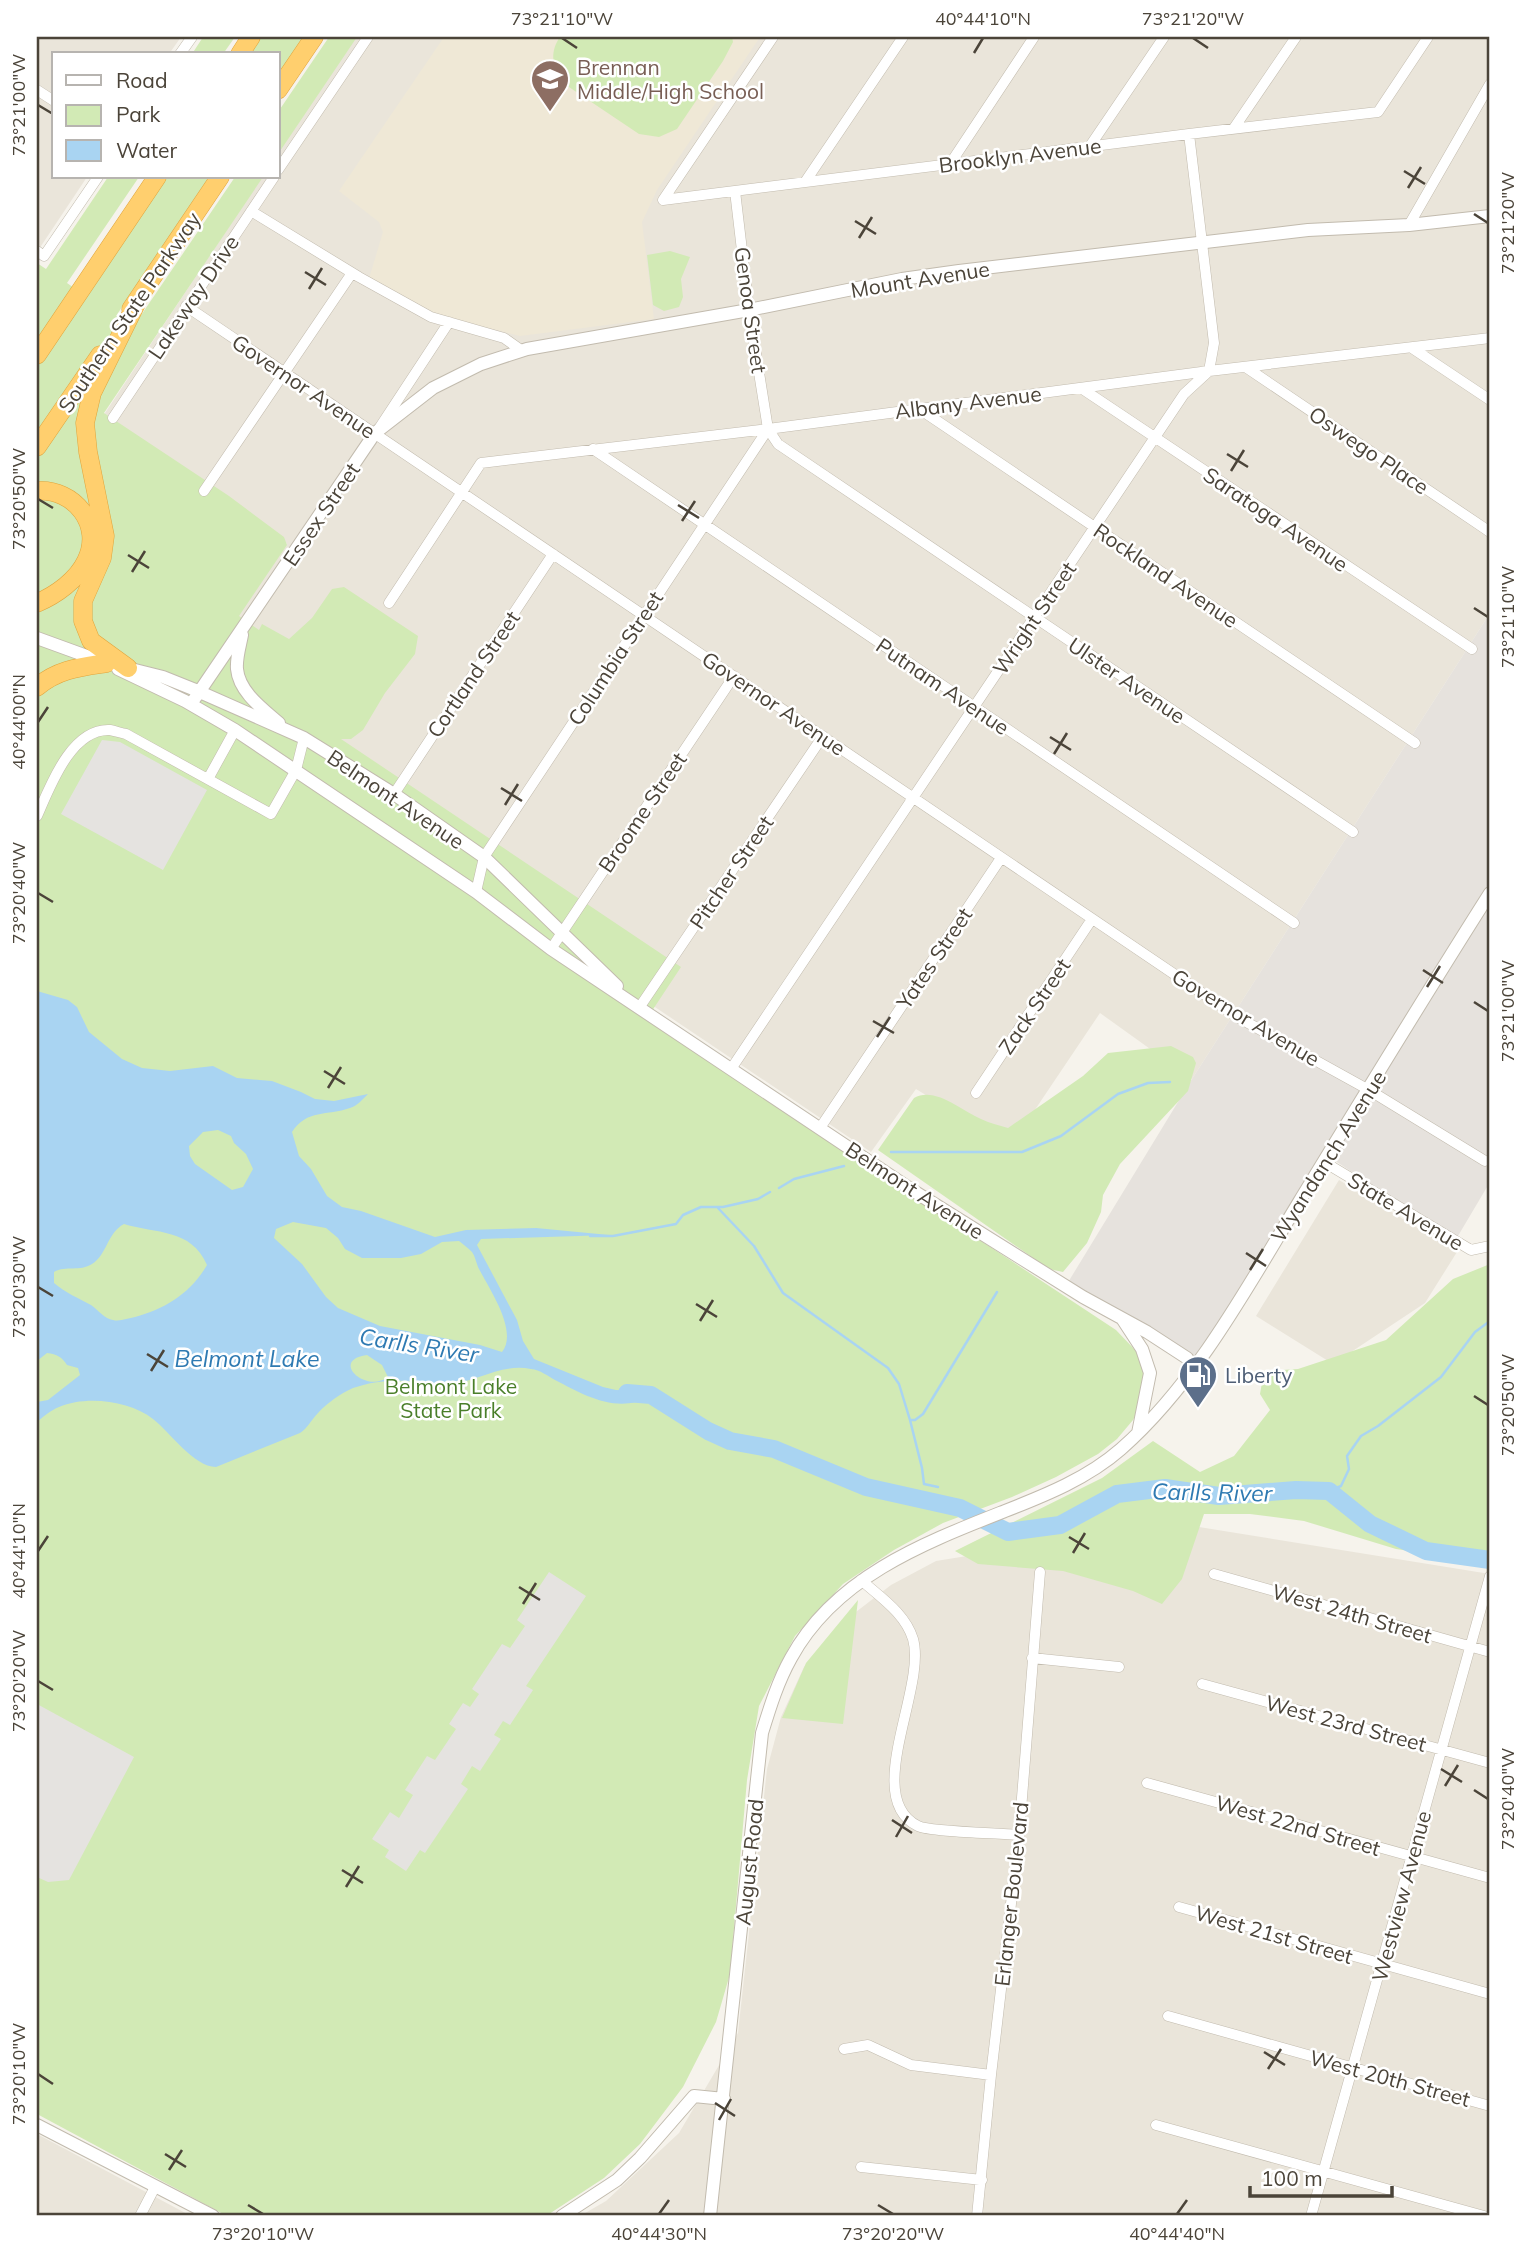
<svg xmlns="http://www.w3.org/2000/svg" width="1527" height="2253" font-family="Mulish,sans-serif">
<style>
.residential{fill:#eae5da}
.industrial{fill:#e6e2dd}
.education{fill:#efe8d6}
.green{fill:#d2eab5}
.parking{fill:#e5e3e0}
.water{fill:#a9d4f2;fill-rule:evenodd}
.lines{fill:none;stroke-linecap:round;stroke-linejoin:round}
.stream{stroke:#a9d4f2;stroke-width:2.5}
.river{stroke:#a9d4f2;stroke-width:18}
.minor-casing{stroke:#c2bbae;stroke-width:11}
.tertiary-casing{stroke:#c2bbae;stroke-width:14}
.motorway-casing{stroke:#e0a43c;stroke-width:19}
.minor{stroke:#fff;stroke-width:10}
.tertiary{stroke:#fff;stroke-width:12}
.motorway{stroke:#ffcf6e;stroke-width:18}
.ticks{fill:none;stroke:#4b4439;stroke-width:2.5}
.labels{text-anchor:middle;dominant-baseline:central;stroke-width:5;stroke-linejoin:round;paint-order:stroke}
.education-label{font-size:21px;fill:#785e54;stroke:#fff;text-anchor:start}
.street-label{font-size:21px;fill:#4b4439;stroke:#fff}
.service-label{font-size:21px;fill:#4e5e75;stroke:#fff;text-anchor:start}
.park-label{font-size:21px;fill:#4a7f2a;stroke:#fff}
.water-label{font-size:23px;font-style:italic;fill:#2e7ab2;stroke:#fff}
.neatline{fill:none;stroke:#4b4439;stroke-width:2.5}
.ticks-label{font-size:18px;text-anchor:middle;fill:#4b4439}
</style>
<rect width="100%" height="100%" fill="#f6f3ec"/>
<!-- residential -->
<path class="residential" d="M 37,37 L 181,37 L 169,54 L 54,54 L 54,177 L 87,177 L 37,252 Z
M 355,37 L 1490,37 L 1490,613 L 1192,1079 L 1100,1013 L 1010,1147 L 916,1089 L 871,1152 L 640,997 L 192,682 L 287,544 L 204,491 L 103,416 L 262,177 L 278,177 L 278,152 Z
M 1339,1180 L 1457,1252 L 1425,1303 L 1333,1364 L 1256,1316 Z
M 1160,1525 L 1199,1527 L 1490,1574 L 1490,2216 L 580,2216 L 606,2201 L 679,2133 L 738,2033 L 767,1769 L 781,1717 L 804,1667 L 839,1625 L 891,1585 L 936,1561 Z
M 37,2134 L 191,2216 L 37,2216 Z"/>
<!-- industrial -->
<path class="industrial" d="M 1490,613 L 1490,1182 L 1455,1241 L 1328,1156 L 1193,1367 L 1067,1284 L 1192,1079 Z"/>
<!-- education -->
<path class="education" d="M 444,37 L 760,37 L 657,190 L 642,222 L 654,319 L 520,336 L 433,314 L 368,282 L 383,232 L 379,222 L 339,191 Z"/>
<!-- green -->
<path class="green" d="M 203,37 L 235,37 L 223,54 L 192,54 Z
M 261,37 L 304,37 L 278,74 L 278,54 L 249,54 Z
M 329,37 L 357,37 L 278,154 L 278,112 Z
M 560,37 L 732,37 L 733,42 L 723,61 L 677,129 L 659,137 L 639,134 L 557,79 C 553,63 550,51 560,37 Z
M 108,177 L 139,177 L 67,283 L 87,297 L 167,177 L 209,177 L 116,316 L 133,327 L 235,177 L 263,177 L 104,413 L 229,496 L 284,537 L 287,545 L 239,616 L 259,630 L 262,624 L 289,639 L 312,618 L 332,589 L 344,587 L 418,636 L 415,654 L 385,693 L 363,730 L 351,739 L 341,739 L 681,967 L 646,1020 L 1116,1330 L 1136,1351 L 1145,1375 L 1142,1403 L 1133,1420 L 1117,1439 L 1098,1454 L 1056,1477 L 1012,1497 L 943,1523 L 894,1550 L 843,1584 L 795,1636 L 759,1706 L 747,1780 L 730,1974 L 716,2022 L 683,2087 L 640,2144 L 604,2178 L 546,2216 L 227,2216 L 37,2114 L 37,263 L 46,269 Z
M 670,251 L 690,257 L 681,279 L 683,297 L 679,307 L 664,311 L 653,305 L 647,255 Z
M 1171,1046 L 1193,1057 L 1196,1063 L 1188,1091 L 1120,1164 L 1103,1195 L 1101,1212 L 1087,1243 L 1063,1272 L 1049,1269 L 878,1150 L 914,1098 C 935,1086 962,1111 981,1119 C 989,1123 999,1125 1008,1128 L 1083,1076 L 1108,1053 Z
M 1490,1264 L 1490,1563 L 1396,1549 L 1304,1521 L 1250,1514 L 1204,1514 L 1182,1579 L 1162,1604 L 1133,1591 L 1063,1571 L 978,1564 L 955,1551 L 1102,1478 L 1153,1441 L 1200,1472 L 1234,1456 L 1270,1410 L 1260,1394 L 1264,1371 L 1298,1369 L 1386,1340 L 1453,1279 Z
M 858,1600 L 843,1724 L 782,1718 L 806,1663 Z"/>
<!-- parking -->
<path class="parking" d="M 102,740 L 120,742 L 207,790 L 163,870 L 61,814 Z
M 549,1572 L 586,1596 L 526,1686 L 533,1690 L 510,1725 L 503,1721 L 494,1735 L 501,1739 L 480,1771 L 472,1766 L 461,1784 L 468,1789 L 425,1853 L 420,1850 L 406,1871 L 385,1857 L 389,1850 L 372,1839 L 390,1812 L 399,1818 L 413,1795 L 405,1790 L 427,1756 L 435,1760 L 456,1729 L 449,1724 L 463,1703 L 470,1707 L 479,1694 L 472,1689 L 502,1644 L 510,1648 L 525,1626 L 517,1620 Z
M 37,1704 L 134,1757 L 69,1880 L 48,1882 L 37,1877 Z"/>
<!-- water -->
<path class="water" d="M 37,991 L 68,1000 L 77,1007 L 89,1032 L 122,1059 L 142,1068 L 170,1071 L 213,1066 L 237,1078 L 272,1081 L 301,1092 L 315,1099 L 334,1101 L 368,1094 C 363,1099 357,1106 350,1108 C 327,1116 307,1109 292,1132 L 299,1156 L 311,1169 L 327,1196 L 342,1207 L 361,1211 L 435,1237 L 466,1230 L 536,1228 L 609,1235 L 481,1239 L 477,1245 L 517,1320 L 523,1341 L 534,1359 L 603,1387 L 616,1390 L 652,1391 C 649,1400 645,1400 636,1402 C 608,1409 580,1393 555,1380 C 548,1376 540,1370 531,1369 C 502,1363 478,1381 448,1385 C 437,1386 428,1383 417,1382 C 397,1379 372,1381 353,1388 C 341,1393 326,1404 318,1413 C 311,1420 308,1428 300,1433 L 216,1467 C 194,1467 170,1432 153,1419 C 130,1401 87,1395 59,1407 C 51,1410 43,1417 37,1422 L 37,1402 L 48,1400 L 80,1375 L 78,1368 L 67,1365 C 62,1357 57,1354 47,1353 L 37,1361 ZM 218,1130 L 231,1136 L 234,1143 L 246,1154 L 253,1169 L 243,1187 L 232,1190 L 195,1164 L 190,1156 L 189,1146 L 203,1132 ZM 293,1222 L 326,1228 L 338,1238 L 345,1249 L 362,1258 L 401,1258 L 421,1254 L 442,1242 L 459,1241 C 463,1244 468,1248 472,1252 C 475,1256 476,1262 478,1267 C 488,1287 519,1331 502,1352 L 480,1345 L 380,1326 L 338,1308 L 326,1297 L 302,1264 L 274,1238 L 276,1229 ZM 124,1224 C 156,1234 191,1228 207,1265 C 191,1293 165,1309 135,1317 C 128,1318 120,1322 113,1320 C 105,1319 98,1310 91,1305 C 78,1298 66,1293 54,1283 L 54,1272 C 66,1265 80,1272 92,1264 C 107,1255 107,1233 124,1224 ZM 367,1355 L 382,1365 L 388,1377 C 366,1394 329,1360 367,1355 Z"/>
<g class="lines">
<!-- stream -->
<path class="stream" d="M 891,1152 L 1022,1152 L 1061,1136 L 1118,1094 L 1148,1083 L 1170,1082
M 779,1188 L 794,1179 L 844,1166
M 718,1208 L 754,1246 L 783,1293 L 888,1368 L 899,1384 L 910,1420 L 915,1420 L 923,1414 L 997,1292
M 590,1236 L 613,1236 L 676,1224 L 683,1215 L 701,1207 L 723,1207 L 758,1199 L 770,1192
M 910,1420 L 922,1468 L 924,1484 L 938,1487
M 1329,1491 L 1341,1486 L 1349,1469 L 1347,1456 L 1361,1436 L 1378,1426 L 1441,1377 L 1475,1332 L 1490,1321"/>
<!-- river -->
<path class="river" d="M 627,1393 L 651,1395 L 708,1431 L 730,1441 L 774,1449 L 866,1487 L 960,1508 L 1008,1532 L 1060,1525 L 1117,1494 L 1165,1488 L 1219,1496 L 1296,1490 L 1329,1491 L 1370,1524 L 1426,1551 L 1490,1560"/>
<defs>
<path id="minor" d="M 180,54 L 192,37
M 37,90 L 54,101
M 1234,128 L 1296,37
M 1090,146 L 1164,37
M 950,164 L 1034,37
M 278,170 L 368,37
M 805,182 L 903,37
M 735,191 L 749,310 L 768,429 L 778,444 L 1353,832
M 663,200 L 1189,134 L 1378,112 L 1428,37
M 663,200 L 773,37
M 251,211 L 359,277 L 431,317 L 504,338 L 521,350
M 1409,225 L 1490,84
M 37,251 L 44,256 L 98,177
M 186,306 L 1239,1018 L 1369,1090 L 1485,1161
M 1412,348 L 1490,400
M 1247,368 L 1490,532
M 1081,388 L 1472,649
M 918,408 L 1415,743
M 113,418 L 274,177
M 380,427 L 449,322
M 593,449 L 1294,923
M 204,491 L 352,273
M 389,603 L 481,463 L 768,429 L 1209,371 L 1490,338
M 208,779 L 235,730
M 394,794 L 553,554
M 37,816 C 50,787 71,728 110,730 C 115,731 121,733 126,734 L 271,814 L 296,770 L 304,738
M 476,892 L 484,857 L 768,429
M 551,949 L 734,676
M 639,1008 L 823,736
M 731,1069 L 1184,394 L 1209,371 L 1214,343 L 1189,134
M 976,1093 L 1092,919
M 820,1128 L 1001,858
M 1324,1162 L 1471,1250 L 1490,1246
M 1214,1574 L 1490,1652
M 861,1580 C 880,1597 905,1613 913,1639 C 927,1688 861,1798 918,1826 C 930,1832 1001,1833 1019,1835
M 1032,1658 L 1119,1667
M 1202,1684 L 1490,1763
M 1147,1783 L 1490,1878
M 1179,1907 L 1490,1994
M 1168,2016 L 1490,2106
M 844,2049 L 868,2045 L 911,2065 L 991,2075
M 1156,2125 L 1484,2216
M 861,2167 L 982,2180
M 140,2216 L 155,2187
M 977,2216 L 991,2075 L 1019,1835 L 1040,1572
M 1311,2216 L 1490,1576"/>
<path id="tertiary" d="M 242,635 C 240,646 236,658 237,669 C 239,692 263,709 279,723
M 37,638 L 103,662
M 118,669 L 185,701 L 235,730 L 476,892 L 551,949 L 912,1190 L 1083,1297 L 1147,1332 L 1187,1358 L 1193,1367
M 131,669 L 163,677 L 193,689 L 304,738 L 394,794 L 484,857 L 617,986
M 191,704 L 375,433 L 433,388 L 481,364 L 527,349 L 749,310 L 902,279 L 959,271 L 1308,230 L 1409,225 L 1490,216
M 1123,1320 L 1142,1349 L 1150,1373 L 1138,1433
M 37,2125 L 213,2216
M 562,2216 L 617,2180 L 640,2158 L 694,2096 L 724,2099
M 710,2216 L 762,1733 C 770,1707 778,1681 791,1658 C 835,1577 924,1543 1005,1511 C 1046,1495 1088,1478 1121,1449 C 1196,1383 1248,1286 1299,1202 C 1362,1099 1425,995 1490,893"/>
<path id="motorway" d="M 240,54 L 251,37
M 278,90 L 314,37
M 131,309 L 220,177
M 37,355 L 157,177
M 37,447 L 100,355
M 37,491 C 74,488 104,525 86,561 C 77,580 56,595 37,603
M 128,668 L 91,641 L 83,621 L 83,601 L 102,558 L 105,536 L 88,452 L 85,423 L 92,393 L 138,300
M 37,687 C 58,669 81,667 107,663"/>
</defs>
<!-- minor casing -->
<use href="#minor" class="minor-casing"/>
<!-- tertiary casing -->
<use href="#tertiary" class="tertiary-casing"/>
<!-- motorway casing -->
<use href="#motorway" class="motorway-casing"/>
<!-- minor -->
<use href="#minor" class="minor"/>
<!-- tertiary -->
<use href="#tertiary" class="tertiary"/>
<!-- motorway -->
<use href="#motorway" class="motorway"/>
</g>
<!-- ticks -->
<path class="ticks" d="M 562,38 L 577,48M 1193,38 L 1208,48M 974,53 L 983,38M 38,105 L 53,114M 1404,171 L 1425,184M 1408,188 L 1421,167M 1474,214 L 1488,223M 855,221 L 876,234M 859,238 L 872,217M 305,272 L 326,285M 309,289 L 322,268M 1227,454 L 1248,467M 1231,471 L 1244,450M 38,499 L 53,508M 678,505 L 699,518M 682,521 L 695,501M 128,555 L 149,568M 132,572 L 145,551M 1474,608 L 1488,617M 38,722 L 48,707M 1050,737 L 1071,750M 1054,754 L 1067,733M 501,788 L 522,801M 505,805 L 518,784M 38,893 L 53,902M 1423,970 L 1443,983M 1427,987 L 1440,966M 1474,1002 L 1488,1011M 873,1021 L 894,1033M 877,1037 L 890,1017M 324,1071 L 345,1084M 328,1088 L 341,1067M 1246,1253 L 1266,1266M 1250,1270 L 1263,1249M 38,1287 L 53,1296M 696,1304 L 717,1317M 700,1321 L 713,1300M 147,1354 L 168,1367M 151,1371 L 164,1350M 1474,1396 L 1488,1405M 1069,1537 L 1089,1549M 38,1551 L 48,1536M 1073,1553 L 1085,1533M 519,1587 L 540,1600M 523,1604 L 536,1583M 38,1681 L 53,1690M 1441,1769 L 1462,1782M 1445,1786 L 1458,1765M 1474,1790 L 1488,1799M 892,1820 L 912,1833M 896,1837 L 908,1816M 342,1870 L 363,1883M 346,1887 L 359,1866M 1264,2052 L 1285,2065M 1268,2069 L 1281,2049M 38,2074 L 53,2084M 715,2103 L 735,2116M 719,2120 L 731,2099M 165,2154 L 186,2167M 169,2170 L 182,2150M 248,2205 L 263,2214M 878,2205 L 893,2214M 659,2214 L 669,2200M 1177,2214 L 1187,2200"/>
<!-- icons -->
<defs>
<symbol id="school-pin" viewBox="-11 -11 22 30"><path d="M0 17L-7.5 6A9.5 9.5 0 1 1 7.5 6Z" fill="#8d6e63" stroke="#fff"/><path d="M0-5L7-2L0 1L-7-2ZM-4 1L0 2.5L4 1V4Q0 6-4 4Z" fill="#fff"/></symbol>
<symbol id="fuel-pin" viewBox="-11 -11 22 30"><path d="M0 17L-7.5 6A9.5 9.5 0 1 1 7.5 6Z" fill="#5c6f8a" stroke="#fff"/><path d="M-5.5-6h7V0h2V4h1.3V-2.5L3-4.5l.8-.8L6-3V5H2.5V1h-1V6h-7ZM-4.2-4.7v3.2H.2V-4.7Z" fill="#fff"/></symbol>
</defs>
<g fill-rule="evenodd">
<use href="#school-pin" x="528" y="57" width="44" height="60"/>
<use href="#fuel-pin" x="1176" y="1353" width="44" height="60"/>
</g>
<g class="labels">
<!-- education labels -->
<g class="education-label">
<text x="577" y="67">Brennan<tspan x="577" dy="24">Middle/High School</tspan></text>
</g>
<!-- street labels -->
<g class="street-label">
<text transform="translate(1020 155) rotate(-7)">Brooklyn Avenue</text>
<text transform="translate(920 279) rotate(-9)">Mount Avenue</text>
<text transform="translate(193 297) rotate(-56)">Lakeway Drive</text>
<text transform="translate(751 310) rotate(82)">Genoa Street</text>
<text transform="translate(129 312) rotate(-56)">Southern State Parkway</text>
<text transform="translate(304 386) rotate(34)">Governor Avenue</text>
<text transform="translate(968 402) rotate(-7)">Albany Avenue</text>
<text transform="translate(1369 450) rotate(34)">Oswego Place</text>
<text transform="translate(321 514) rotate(-56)">Essex Street</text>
<text transform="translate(1276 519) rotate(34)">Saratoga Avenue</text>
<text transform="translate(1166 575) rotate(34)">Rockland Avenue</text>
<text transform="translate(1034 618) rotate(-56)">Wright Street</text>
<text transform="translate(615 658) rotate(-57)">Columbia Street</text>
<text transform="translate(473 674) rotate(-56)">Cortland Street</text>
<text transform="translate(1127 680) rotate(34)">Ulster Avenue</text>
<text transform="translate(943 686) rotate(34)">Putnam Avenue</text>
<text transform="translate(774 703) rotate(34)">Governor Avenue</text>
<text transform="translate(396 799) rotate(34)">Belmont Avenue</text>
<text transform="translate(642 812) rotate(-56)">Broome Street</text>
<text transform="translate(731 872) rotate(-56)">Pitcher Street</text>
<text transform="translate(934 958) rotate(-56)">Yates Street</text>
<text transform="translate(1034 1006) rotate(-56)">Zack Street</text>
<text transform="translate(1246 1017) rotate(31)">Governor Avenue</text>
<text transform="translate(1328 1156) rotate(-58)">Wyandanch Avenue</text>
<text transform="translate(915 1190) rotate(33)">Belmont Avenue</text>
<text transform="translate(1406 1211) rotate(31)">State Avenue</text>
<text transform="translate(1352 1613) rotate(16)">West 24th Street</text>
<text transform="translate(1346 1723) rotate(15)">West 23rd Street</text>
<text transform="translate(1298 1825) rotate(16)">West 22nd Street</text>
<text transform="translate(749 1862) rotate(-84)">August Road</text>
<text transform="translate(1011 1894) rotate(-84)">Erlanger Boulevard</text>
<text transform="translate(1401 1896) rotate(-75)">Westview Avenue</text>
<text transform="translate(1274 1934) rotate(16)">West 21st Street</text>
<text transform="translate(1390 2078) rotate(15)">West 20th Street</text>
</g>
<!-- service labels -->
<g class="service-label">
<text x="1225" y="1375">Liberty</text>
</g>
<!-- park labels -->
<g class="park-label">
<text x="451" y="1386">Belmont Lake<tspan x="451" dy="24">State Park</tspan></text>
</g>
<!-- water labels -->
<g class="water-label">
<text transform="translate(419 1345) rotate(9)">Carlls River</text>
<text x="247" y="1358">Belmont Lake</text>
<text transform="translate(1212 1492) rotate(1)">Carlls River</text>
</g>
</g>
<!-- border -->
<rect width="1527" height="2253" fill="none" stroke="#ffffff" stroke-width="77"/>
<!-- legend -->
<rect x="52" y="52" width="228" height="126" fill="#ffffff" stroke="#b7b4b0" stroke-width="2"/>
<rect x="66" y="75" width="35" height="10" fill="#ffffff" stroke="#b7b4b0" stroke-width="2"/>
<text x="116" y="88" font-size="21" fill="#4b4439">Road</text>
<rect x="66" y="105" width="35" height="21" fill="#d2eab5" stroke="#b7b4b0" stroke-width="2"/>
<text x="116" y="122" font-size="21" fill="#4b4439">Park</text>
<rect x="66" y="140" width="35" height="21" fill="#a9d4f2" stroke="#b7b4b0" stroke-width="2"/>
<text x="116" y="158" font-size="21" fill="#4b4439">Water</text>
<!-- scale -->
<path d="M1250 2186v10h142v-10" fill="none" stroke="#4b4439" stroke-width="3.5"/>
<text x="1261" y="2186" font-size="21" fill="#4b4439" stroke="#ffffff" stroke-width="5" paint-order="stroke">100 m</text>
<rect x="38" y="38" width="1450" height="2176" class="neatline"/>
<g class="ticks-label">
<text x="562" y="25">73°21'10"W</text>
<text x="983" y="25">40°44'10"N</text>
<text x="1193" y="25">73°21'20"W</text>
<text transform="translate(19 105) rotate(-90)" y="6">73°21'00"W</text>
<text transform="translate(1508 223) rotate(-90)" y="6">73°21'20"W</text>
<text transform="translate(19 499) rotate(-90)" y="6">73°20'50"W</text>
<text transform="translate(1508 617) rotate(-90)" y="6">73°21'10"W</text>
<text transform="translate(19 722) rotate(-90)" y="6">40°44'00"N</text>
<text transform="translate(19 893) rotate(-90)" y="6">73°20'40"W</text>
<text transform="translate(1508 1011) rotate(-90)" y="6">73°21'00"W</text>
<text transform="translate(19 1287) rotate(-90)" y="6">73°20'30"W</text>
<text transform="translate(1508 1405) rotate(-90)" y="6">73°20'50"W</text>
<text transform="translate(19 1551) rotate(-90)" y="6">40°44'10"N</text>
<text transform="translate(19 1681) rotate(-90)" y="6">73°20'20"W</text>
<text transform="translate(1508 1799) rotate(-90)" y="6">73°20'40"W</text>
<text transform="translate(19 2074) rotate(-90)" y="6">73°20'10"W</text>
<text x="263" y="2240">73°20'10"W</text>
<text x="659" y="2240">40°44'30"N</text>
<text x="893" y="2240">73°20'20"W</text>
<text x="1177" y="2240">40°44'40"N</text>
</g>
</svg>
